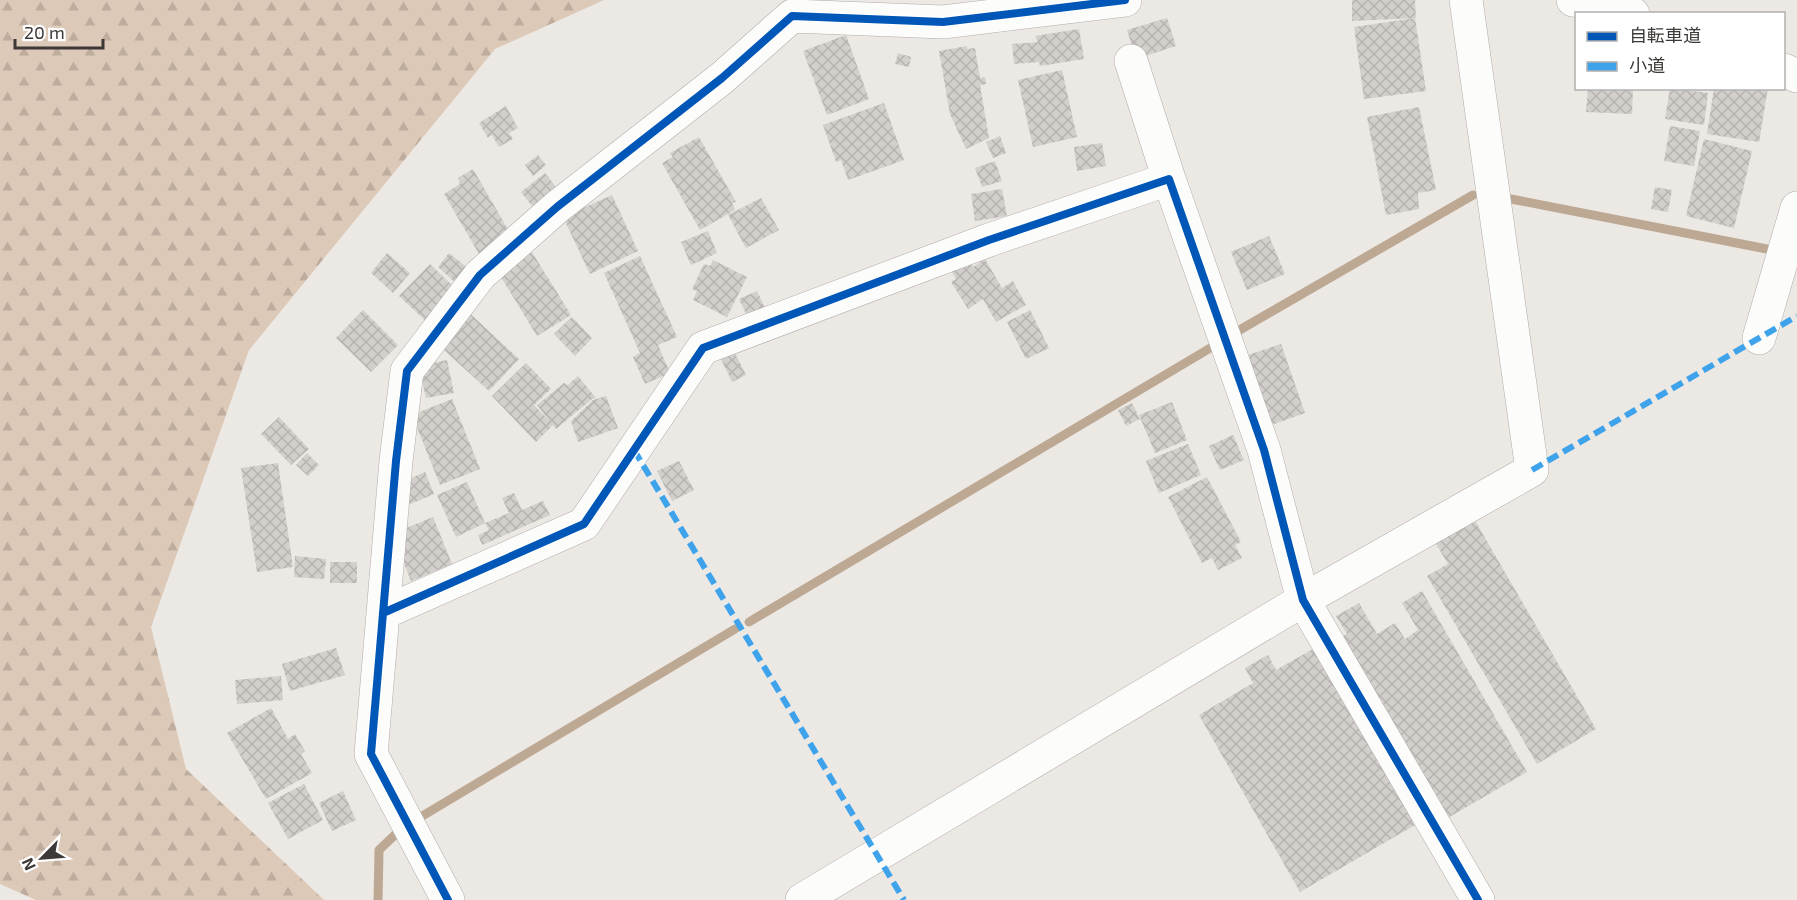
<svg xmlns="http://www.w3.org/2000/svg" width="1797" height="900" font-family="'Exo 2','Noto Sans JP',sans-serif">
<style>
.forest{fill:url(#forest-firs)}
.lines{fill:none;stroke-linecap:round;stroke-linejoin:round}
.stream{stroke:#bda893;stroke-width:9}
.building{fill:url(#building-cross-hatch)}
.minor-casing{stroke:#b0adaa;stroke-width:34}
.minor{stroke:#fcfcfb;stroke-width:33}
.quiet{stroke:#3fa3eb;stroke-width:6;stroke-dasharray:12 6;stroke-linecap:butt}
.cycleway-casing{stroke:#fff;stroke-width:11}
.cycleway{stroke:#0057b8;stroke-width:8}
</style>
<defs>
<pattern id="forest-firs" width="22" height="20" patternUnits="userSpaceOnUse" patternTransform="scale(1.5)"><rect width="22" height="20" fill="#dcc9b7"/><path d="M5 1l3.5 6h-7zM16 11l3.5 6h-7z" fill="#bead9e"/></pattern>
<pattern id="building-cross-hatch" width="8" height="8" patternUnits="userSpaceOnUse" patternTransform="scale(1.5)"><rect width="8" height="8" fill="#d3d0cc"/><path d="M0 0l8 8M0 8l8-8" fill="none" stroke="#b6b3b0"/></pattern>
</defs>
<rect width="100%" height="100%" fill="#ece8e4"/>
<!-- forest -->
<path class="forest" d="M 0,0 L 604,0 L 495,49 L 249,350 L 151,627 L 186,769 L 324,900 L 36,900 L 0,884 Z"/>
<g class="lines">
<!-- stream -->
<path class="stream" d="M 1511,199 L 1767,249
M 1231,335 L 1473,195
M 749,622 L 1212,347
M 419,818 L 735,629
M 378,900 L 379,850 L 399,831"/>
</g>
<!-- building -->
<path class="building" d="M 1352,0 L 1415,0 L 1416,18 L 1352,21 Z
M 1167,18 L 1176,46 L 1136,59 L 1127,30 Z
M 1415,18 L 1426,91 L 1364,99 L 1354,27 Z
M 1079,29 L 1084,59 L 1040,66 L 1039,62 L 1014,64 L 1012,44 L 1038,42 L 1035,36 Z
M 846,35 L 869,99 L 827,115 L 803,51 Z
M 967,46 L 967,49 L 975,48 L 980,78 L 985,77 L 986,84 L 980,85 L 989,138 L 966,149 L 950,114 L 939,51 Z
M 898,53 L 911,57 L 909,67 L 895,64 Z
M 1062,70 L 1077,137 L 1033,147 L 1018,80 Z
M 1588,88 L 1633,88 L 1632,114 L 1586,112 Z
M 1670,88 L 1708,93 L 1704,125 L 1665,119 Z
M 1714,88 L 1768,88 L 1759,142 L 1707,134 Z
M 884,103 L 904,160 L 848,180 L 841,160 L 836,162 L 823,125 Z
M 506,106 L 518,128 L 509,133 L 513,139 L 499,147 L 492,135 L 488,138 L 479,123 Z
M 1419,107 L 1436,190 L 1418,193 L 1419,209 L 1386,215 L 1367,117 Z
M 1670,126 L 1700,131 L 1694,166 L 1664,161 Z
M 1000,136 L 1006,153 L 993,158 L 986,142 Z
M 699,137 L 736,202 L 732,203 L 735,210 L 700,230 L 662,163 L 673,157 L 670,153 Z
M 1704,139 L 1752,151 L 1734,228 L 1686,216 Z
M 1102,143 L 1106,166 L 1077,171 L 1074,147 Z
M 538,155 L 546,165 L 533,176 L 525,165 Z
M 995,161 L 1002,181 L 982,187 L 975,168 Z
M 473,169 L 514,240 L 482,259 L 444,194 L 460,184 L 458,178 Z
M 545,173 L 560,192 L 536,211 L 521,192 Z
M 1655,187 L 1672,190 L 1668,212 L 1651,209 Z
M 1002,189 L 1007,216 L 975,221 L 971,194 Z
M 612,195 L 638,251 L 590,274 L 563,217 Z
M 761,198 L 779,230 L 746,248 L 728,215 Z
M 708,231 L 717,253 L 691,265 L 681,242 Z
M 1269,236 L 1285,274 L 1247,290 L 1231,252 Z
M 530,249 L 571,315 L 537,336 L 496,269 Z
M 387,253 L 410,273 L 393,293 L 371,273 Z
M 449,253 L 469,269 L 457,284 L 438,267 Z
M 640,256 L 677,337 L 658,345 L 670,373 L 645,384 L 633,357 L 640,353 L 604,273 Z
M 985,259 L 1002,288 L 1013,281 L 1026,305 L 996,322 L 983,299 L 968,309 L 951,282 L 956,279 L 951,270 L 968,260 L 973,267 Z
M 713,260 L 747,277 L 727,317 L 693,300 L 697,291 L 692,289 L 704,264 L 710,266 Z
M 430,264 L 459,292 L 429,324 L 399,296 Z
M 757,291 L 766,310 L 748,318 L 739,299 Z
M 463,307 L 519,359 L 489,391 L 433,340 Z
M 363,310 L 398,345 L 371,372 L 336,338 Z
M 1030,310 L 1049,348 L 1026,359 L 1007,322 Z
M 572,317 L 592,338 L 575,356 L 554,334 Z
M 1281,344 L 1305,413 L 1263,428 L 1239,358 Z
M 735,353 L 746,375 L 732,382 L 721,359 Z
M 447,360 L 454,393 L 426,398 L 419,366 Z
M 526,363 L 551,389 L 534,405 L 550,422 L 537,405 L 564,383 L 568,385 L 578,376 L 596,398 L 592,399 L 556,429 L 553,425 L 536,442 L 492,396 Z
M 606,396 L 618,428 L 578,442 L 571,421 L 593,400 Z
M 452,399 L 480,469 L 440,485 L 412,415 Z
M 1172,402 L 1187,440 L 1155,453 L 1139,415 Z
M 1132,403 L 1140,419 L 1126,426 L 1118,410 Z
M 279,417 L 309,449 L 291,465 L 261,434 Z
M 1233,435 L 1244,460 L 1220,470 L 1209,446 Z
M 1188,444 L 1201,475 L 1159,493 L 1146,461 Z
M 307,453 L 319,465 L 308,476 L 296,465 Z
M 679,461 L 694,490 L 672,501 L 657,471 Z
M 278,463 L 293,567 L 257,572 L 241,468 Z
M 425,472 L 434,494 L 406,506 L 397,484 Z
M 1207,477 L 1241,542 L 1235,545 L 1242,558 L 1218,570 L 1212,558 L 1202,563 L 1168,497 Z
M 467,482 L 485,523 L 456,537 L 437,495 Z
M 514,493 L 522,510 L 543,501 L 550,515 L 482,545 L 478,535 L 489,530 L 485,523 L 509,513 L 502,498 Z
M 433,517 L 452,564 L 411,581 L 392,534 Z
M 1474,519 L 1596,729 L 1537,764 L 1427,576 L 1448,564 L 1435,542 Z
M 295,556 L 326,559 L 324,579 L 294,577 Z
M 330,562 L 357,562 L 357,583 L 330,583 Z
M 1422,591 L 1527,772 L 1446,819 L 1340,638 L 1347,634 L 1336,616 L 1359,603 L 1377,634 L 1395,623 L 1405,639 L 1418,630 L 1402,603 Z
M 336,648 L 345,675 L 290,691 L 282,664 Z
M 1313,649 L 1415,825 L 1300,892 L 1199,715 L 1253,683 L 1245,668 L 1268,655 L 1276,670 Z
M 281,676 L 283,700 L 237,704 L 235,680 Z
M 271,708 L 288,739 L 295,734 L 305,751 L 301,754 L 312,773 L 266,799 L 227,733 Z
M 304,784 L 323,820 L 288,839 L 268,803 Z
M 343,791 L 356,820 L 332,831 L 319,803 Z"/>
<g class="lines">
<defs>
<path id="minor" d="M 1573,0 L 1601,3 L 1633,14
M 1131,61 L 1169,179
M 1784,70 L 1797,76
M 1759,338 L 1797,208
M 383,613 L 584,524 L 703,348 L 989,240 L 1169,179 L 1264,450 L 1303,600 L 1478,900
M 448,900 L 371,754 L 396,461 L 407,371 L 480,275 L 557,207 L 722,78 L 792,16 L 943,22 L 1125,0
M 802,900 L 1303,600 L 1532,470 L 1466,0"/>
</defs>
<!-- minor casing -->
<use href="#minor" class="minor-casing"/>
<!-- minor -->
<use href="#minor" class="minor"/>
<!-- quiet -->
<path class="quiet" d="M 634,450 L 904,900
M 1532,470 L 1797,316"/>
<defs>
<path id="cycleway" d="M 383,613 L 584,524 L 703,348 L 989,240 L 1169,179 L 1264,450 L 1303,600 L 1478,900
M 448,900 L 371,754 L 396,461 L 407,371 L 480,275 L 557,207 L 722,78 L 792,16 L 943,22 L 1125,0"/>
</defs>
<!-- cycleway casing -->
<use href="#cycleway" class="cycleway-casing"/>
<!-- cycleway -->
<use href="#cycleway" class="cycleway"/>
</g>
<!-- legend -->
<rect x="1575" y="12" width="210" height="78" fill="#ffffff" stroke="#b1b0af" stroke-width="1.5"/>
<rect x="1587" y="32" width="30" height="9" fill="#0057b8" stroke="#b1b0af" stroke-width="1.5"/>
<text x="1629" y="42" font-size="18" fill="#3c3936">自転車道</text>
<rect x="1587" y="62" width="30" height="9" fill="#3fa3eb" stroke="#b1b0af" stroke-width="1.5"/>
<text x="1629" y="72" font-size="18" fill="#3c3936">小道</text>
<!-- north arrow -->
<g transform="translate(42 858) rotate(245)" stroke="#ffffff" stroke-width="4.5" paint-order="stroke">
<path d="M0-4.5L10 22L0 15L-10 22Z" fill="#3c3936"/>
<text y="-9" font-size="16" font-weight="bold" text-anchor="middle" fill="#3c3936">N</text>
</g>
<!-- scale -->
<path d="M15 39v9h88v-9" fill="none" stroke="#3c3936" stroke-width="3"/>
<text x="24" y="39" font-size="18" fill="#3c3936" stroke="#ffffff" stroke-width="4.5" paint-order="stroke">20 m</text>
</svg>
